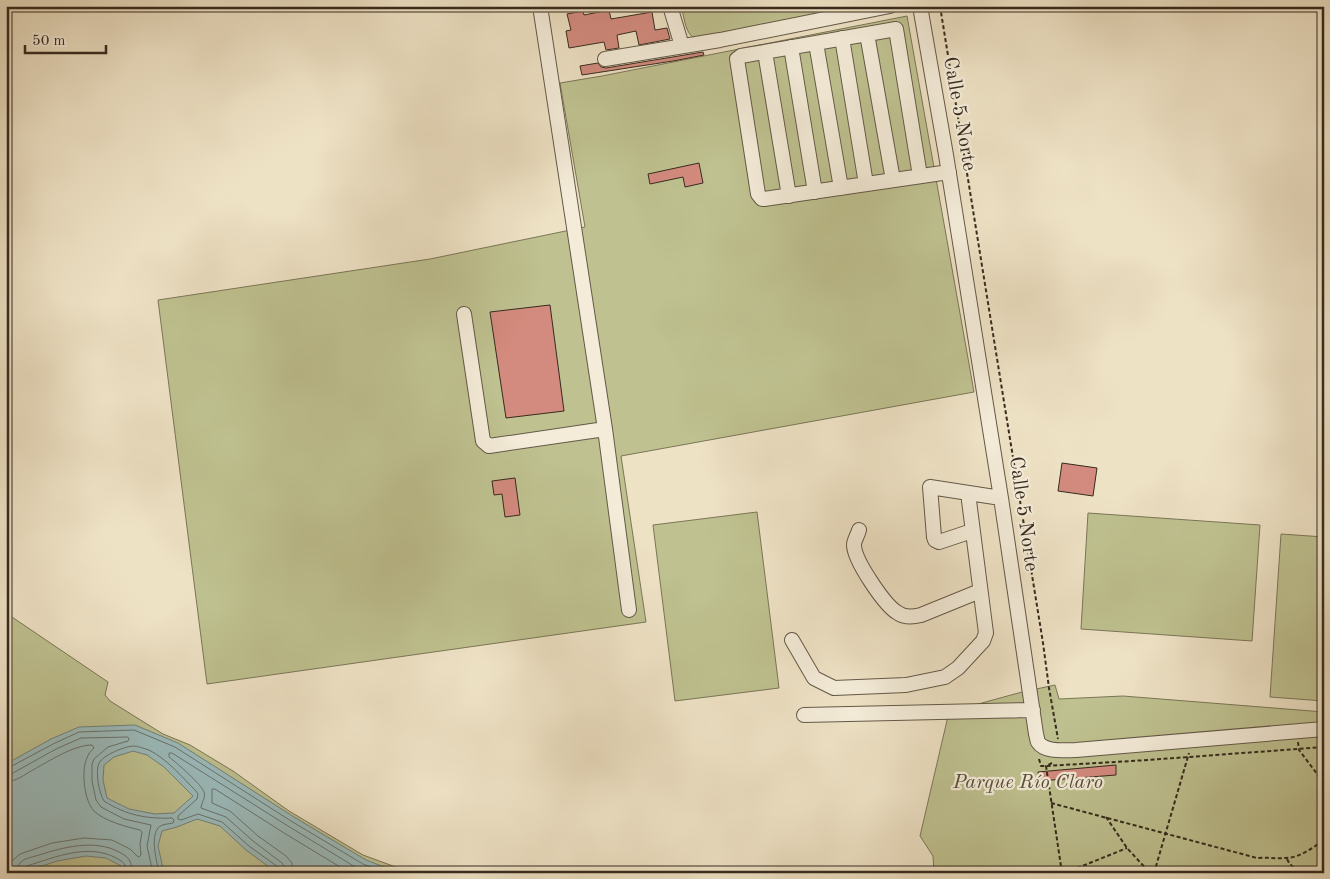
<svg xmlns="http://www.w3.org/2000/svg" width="1330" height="879" font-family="'Old Standard TT',serif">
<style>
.green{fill:#bfc190;stroke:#7a7657}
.water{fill:#9cbcbd;stroke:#73827d;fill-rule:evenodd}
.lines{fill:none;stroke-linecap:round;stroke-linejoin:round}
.shore{stroke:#69746e;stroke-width:1}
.building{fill:#d48b7f;stroke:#362b1e}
.minor-casing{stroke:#645948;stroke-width:16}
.path{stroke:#362b1e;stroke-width:2;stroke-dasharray:4 2.5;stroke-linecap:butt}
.minor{stroke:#f4ecd9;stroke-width:14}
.labels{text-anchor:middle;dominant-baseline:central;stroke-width:4.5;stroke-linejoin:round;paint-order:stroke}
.street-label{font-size:20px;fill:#362b1e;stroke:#f4ecd9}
.park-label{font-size:20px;font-style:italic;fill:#58503a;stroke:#f4ecd9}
</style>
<rect width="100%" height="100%" fill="#eee2c5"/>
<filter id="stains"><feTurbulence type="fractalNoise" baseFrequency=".004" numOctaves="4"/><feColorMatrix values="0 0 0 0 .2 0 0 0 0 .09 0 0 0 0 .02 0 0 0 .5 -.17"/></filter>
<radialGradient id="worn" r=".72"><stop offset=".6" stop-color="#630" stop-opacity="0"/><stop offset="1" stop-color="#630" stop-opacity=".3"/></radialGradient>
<!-- green -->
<path class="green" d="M 684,6 L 838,6 L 839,12 L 696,39 C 685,34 685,20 682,10 Z
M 907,16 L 974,392 L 621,456 L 646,622 L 207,684 L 158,300 L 430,259 L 585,227 L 560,83 L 602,76 Z
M 757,512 L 779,688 L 675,701 L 653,525 Z
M 1088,513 L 1260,525 L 1252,641 L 1081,629 Z
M 1281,534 L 1324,537 L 1324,701 L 1270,697 Z
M 6,613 L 108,682 L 105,695 L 110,701 L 163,734 L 190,745 L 233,771 L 289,811 L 363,855 L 412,873 L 6,873 Z
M 1055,685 L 1059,699 L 1123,696 L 1324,712 L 1324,873 L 934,873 L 933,856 L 920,836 L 949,712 L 1022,692 Z"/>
<!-- water -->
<path class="water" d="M 135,725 L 178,743 L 294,817 L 366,860 L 400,873 L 277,873 L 246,850 L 220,826 L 197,819 L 177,827 L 162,831 L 158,846 L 164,873 L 121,873 L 121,866 L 106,858 L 86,856 L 57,861 L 21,873 L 6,873 L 6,764 L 51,739 L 79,727 ZM 133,751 L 147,755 L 164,767 L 193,796 L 174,813 L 155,814 L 129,809 L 107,798 L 103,780 L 104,765 L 114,757 Z"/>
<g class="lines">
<!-- shore -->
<path class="shore" d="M 6,768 L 10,767 L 53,744 L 79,732 L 134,730 L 175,747 L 291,821 L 363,864 L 386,873
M 6,774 L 13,773 L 56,749 L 81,738 L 128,737 L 129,739 L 128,741 L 108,747 L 94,759 L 92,764 L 92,781 L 96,800 L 101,807 L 124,819 L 151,825 L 147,846 L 153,873
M 6,782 C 16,781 23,776 31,771 C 48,762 73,745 92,745 L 94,748 C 91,751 88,754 87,758 C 81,770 84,801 94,811 C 104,821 127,827 140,830 L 142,832 L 140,844 L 141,855 L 139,857 L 137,856 L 130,849 L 112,840 L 84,838 L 52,843 L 20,854 L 12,861 L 9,873
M 17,873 C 17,869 18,865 21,862 C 25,858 33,857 39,855 C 64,847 95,839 119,852 C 129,857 132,861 132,873
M 23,873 L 24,868 L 27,866 C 55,857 89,843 116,858 C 124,862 126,864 126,873
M 159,873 C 157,861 150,839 158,828 C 161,824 169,824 173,823 L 174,820 L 172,818 C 146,819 126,815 104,801 C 99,793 95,772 99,763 C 103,755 125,746 134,746 C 138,746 145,749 149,750 C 167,759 182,777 196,791 L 198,794 L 197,799 L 178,816 L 178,819 L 181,820 L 198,814 L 222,822 L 249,846 L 278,867 L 280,873
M 286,873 L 285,868 L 282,863 L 253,841 L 226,817 L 201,808 C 201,803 206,798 204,792 C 202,785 176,762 169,757 L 169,753 L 172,753 L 288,826 L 360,870 L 368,873
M 293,873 L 292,863 L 286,856 L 258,836 L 230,811 L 212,803 L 212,789 L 215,789 L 284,833 L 350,873"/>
</g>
<!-- building -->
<path class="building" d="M 609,10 L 611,19 L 652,12 L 655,30 L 667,28 L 670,39 L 639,45 L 636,31 L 617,35 L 619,48 L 606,50 L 604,42 L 569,48 L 566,31 L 571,30 L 567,14 L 583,11 L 584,15 Z
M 703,52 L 704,55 L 673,61 L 582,75 L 580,66 L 598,63 L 601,67 L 606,68 Z
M 699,163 L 703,183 L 685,187 L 683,177 L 650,184 L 648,174 Z
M 550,305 L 564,411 L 506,418 L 490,312 Z
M 1062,463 L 1097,468 L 1093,496 L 1058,491 Z
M 515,478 L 520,515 L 505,517 L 502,494 L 494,495 L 492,481 Z
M 1116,765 L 1116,775 L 1039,781 L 1038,772 Z"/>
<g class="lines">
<defs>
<path id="minor" d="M 670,6 L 682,46
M 920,6 L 946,155 L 1001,498 L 1036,734 C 1037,737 1037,740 1038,742 C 1045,753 1065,750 1076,750 L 1324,729
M 867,34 L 893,180
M 842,38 L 866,184
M 816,43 L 841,188
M 791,47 L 815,192
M 765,52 L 789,196
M 605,59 L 720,40 L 890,6
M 920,176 L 896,29 L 741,56 L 737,59 L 758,194 L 762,199 L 764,199 C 826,190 887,181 949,172
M 464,314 L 483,441 L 489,446 L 605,429 L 540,6
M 605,429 L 629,610
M 859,530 C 858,535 854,540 854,545 C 854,560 885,606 898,613 C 905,618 913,617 921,615 L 980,591
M 972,531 L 939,542 L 935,540 L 934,537 L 930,487 L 1001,498
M 792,640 L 814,678 L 834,688 L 906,685 L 945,677 L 958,668 L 983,641 L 986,633 L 968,493
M 804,715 L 1033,710"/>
</defs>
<!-- minor casing -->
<use href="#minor" class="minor-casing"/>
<!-- path -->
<path class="path" d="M 940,6 L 1043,643 L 1049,688 L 1058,739
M 1298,742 L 1299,750 L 1324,783
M 1039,759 L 1041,766 L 1046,766 L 1148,760 L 1324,747
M 1052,763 L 1046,766 L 1062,873
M 1051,803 L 1257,858 C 1267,857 1276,859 1285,858 C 1300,858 1312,848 1324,840
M 1106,817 L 1127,848 L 1150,873
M 1287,859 C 1291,867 1296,870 1305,873
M 1065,873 L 1127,848
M 1154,873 L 1189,753"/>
<!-- minor -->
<use href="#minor" class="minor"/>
</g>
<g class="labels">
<!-- street labels -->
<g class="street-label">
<text transform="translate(959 114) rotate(80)">Calle 5 Norte</text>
<text transform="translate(1023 514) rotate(82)">Calle 5 Norte</text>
</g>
<!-- park labels -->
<g class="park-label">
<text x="1028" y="783">Parque Río Claro</text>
</g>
</g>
<!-- margin -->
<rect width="1330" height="879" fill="none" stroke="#eee2c5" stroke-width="25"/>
<rect x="8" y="8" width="1315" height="864" fill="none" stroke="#362b1e" stroke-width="2.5"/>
<rect x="12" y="12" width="1305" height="854" fill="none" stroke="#362b1e"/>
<!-- scale -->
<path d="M25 45v8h81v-8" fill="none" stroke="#362b1e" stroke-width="2.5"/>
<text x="32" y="45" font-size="15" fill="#362b1e" stroke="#f4ecd9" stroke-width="4" paint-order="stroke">50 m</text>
<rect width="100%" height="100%" filter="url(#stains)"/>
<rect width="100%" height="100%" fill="url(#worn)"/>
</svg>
